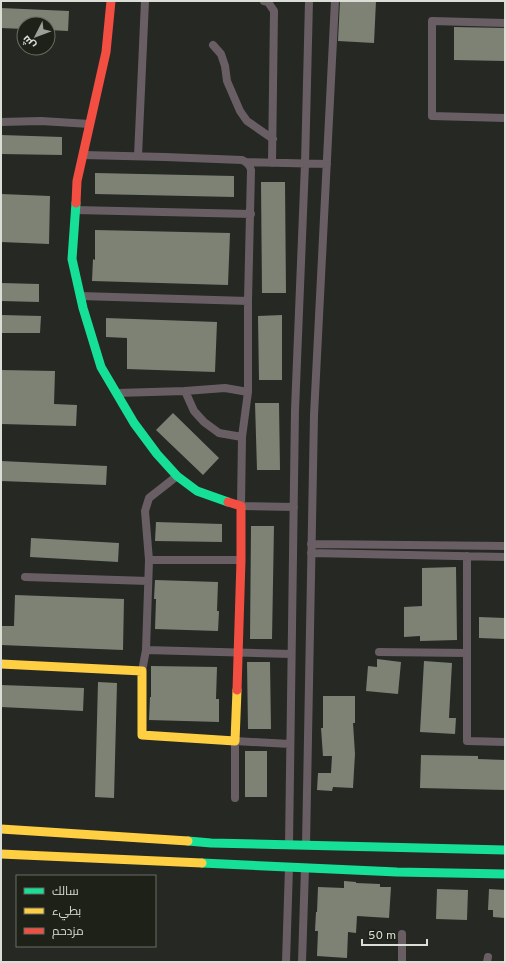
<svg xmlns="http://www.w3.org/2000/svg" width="506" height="963" font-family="Overpass,Cairo,sans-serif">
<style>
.building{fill:#7d8275}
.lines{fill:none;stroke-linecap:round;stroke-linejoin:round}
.street{stroke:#695e64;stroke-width:8}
.fast{stroke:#16e098;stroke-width:9}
.slow{stroke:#ffcf43;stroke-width:9}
.jam{stroke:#f24e42;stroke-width:9}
</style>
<rect width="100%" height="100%" fill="#262824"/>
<!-- building -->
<path class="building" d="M 340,1 L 376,1 L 374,43 L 338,41 Z
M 1,8 L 69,11 L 68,31 L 48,30 L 48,24 L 24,24 L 24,29 L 1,28 Z
M 454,27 L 505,28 L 505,61 L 454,60 Z
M 1,135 L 62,137 L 62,155 L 1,154 Z
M 95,173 L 234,176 L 234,197 L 95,194 Z
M 261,182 L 285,182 L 286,293 L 262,293 Z
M 1,194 L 50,196 L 49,244 L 1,242 Z
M 95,230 L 230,233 L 228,285 L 92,281 L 93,259 L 95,260 Z
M 1,283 L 39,284 L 39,302 L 1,301 Z
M 1,315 L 41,316 L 40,333 L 1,333 Z
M 282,315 L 282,380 L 259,380 L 258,316 Z
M 106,318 L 217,322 L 215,372 L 127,369 L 127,338 L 106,337 Z
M 1,370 L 55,371 L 54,404 L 77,405 L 76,426 L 1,424 Z
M 255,403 L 279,403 L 280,470 L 257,470 Z
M 173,413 L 219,458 L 203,475 L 156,430 Z
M 1,461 L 107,466 L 106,485 L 1,481 Z
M 156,522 L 222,524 L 222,542 L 155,541 Z
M 251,526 L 274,526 L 272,639 L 250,639 Z
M 31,538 L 119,543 L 118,562 L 30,557 Z
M 456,567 L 457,640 L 420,641 L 420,636 L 404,637 L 404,607 L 422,606 L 422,568 Z
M 155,580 L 218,582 L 217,611 L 219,611 L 218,631 L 155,629 L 156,599 L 154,599 Z
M 15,595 L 124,599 L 123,650 L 1,645 L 1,626 L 14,626 Z
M 479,617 L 505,618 L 505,639 L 479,638 Z
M 377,659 L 401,662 L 398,694 L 366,691 L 368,666 L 377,667 Z
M 424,661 L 452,663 L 449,718 L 456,718 L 455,734 L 420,732 Z
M 247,662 L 270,662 L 271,729 L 248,729 Z
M 151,666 L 217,667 L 216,699 L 219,699 L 219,722 L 149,720 L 150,697 L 151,697 Z
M 98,682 L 117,683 L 114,798 L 95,797 Z
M 1,685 L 84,688 L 83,711 L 1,707 Z
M 323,696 L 355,696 L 355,723 L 353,723 L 355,754 L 353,788 L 333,787 L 332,791 L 317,790 L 318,773 L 331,773 L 332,756 L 323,756 L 321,728 L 323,728 Z
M 245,751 L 267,751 L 267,797 L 245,797 Z
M 421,755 L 478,756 L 478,759 L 505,760 L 505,790 L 420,788 Z
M 344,881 L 356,882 L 356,883 L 380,884 L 380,887 L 391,887 L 389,918 L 357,916 L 356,933 L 348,932 L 347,958 L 317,956 L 318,931 L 315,931 L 316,912 L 317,912 L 318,887 L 344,888 Z
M 437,889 L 468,890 L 467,920 L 436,919 Z
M 489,889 L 505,890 L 505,918 L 493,917 L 493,910 L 488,910 Z"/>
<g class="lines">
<!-- street -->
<path class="street" d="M 264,1 L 268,2 L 274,11 L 272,163
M 505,23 L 432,21 L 432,116 L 505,118
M 213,45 L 221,54 L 225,66 L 227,81 L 240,111 L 247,121 L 273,139
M 1,122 L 41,121 L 90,124
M 83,155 L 165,157 L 242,160 C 247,162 250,165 251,170 L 248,301 L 248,392 L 242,437 L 241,506 L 294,507
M 138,156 L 145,1
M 246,162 L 327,164
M 75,210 L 251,214
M 80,296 L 248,301
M 185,391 L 225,388 L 248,392
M 117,393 L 185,391 L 194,411 L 204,422 L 219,433 L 242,437
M 311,544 L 505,546
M 311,553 L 505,557
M 467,556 L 467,741 L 505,742
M 149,560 L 145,511 L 149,498 L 177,476
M 25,577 L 148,581
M 146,650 L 291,654
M 379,652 L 467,653
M 142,671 L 146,650 L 149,560 L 241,560
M 235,798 L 235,741 L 290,744
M 289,845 L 295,410 L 305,164 L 309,1
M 306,845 L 314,415 L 335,1
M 402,934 L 402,962
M 286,962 L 289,867
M 302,962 L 305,868
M 487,962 L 488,957"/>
<!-- fast -->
<path class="fast" d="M 76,203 L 72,259 L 83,308 L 101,367 L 134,423 L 157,454 L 177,476 L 197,491 L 228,502
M 188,841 L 211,843 L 505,850
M 202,863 L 397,872 L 505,874"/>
<!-- slow -->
<path class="slow" d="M 1,664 L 142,671 L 142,735 L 235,741 L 237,690
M 1,829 L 188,841
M 1,854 L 202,863"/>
<!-- jam -->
<path class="jam" d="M 76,203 L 77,181 L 106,52 L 111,1
M 228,502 L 241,506 L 241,560 L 237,690"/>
</g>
<!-- border -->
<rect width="506" height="963" fill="none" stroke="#dbddd7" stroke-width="4"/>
<!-- legend -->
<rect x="16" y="875" width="140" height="72" fill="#1e2118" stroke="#6a6c64"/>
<rect x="24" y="888" width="20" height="6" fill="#16e098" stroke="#6a6c64"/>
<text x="52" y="895" font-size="12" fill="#dbddd7">سالك</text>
<rect x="24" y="908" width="20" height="6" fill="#ffcf43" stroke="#6a6c64"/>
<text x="52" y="915" font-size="12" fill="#dbddd7">بطيء</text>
<rect x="24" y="928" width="20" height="6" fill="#f24e42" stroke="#6a6c64"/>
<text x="52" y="935" font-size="12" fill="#dbddd7">مزدحم</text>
<!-- north arrow -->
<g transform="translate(36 36) rotate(228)"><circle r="19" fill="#1e2118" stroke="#6a6c64"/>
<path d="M0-3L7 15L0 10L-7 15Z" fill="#9c9e98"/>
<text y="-6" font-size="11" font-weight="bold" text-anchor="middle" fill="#dbddd7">ش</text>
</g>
<!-- scale -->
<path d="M362 939v6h65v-6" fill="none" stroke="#dbddd7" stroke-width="2"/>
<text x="368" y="939" font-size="12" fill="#dbddd7" stroke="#1e2118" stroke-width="3" paint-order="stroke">50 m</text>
</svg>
